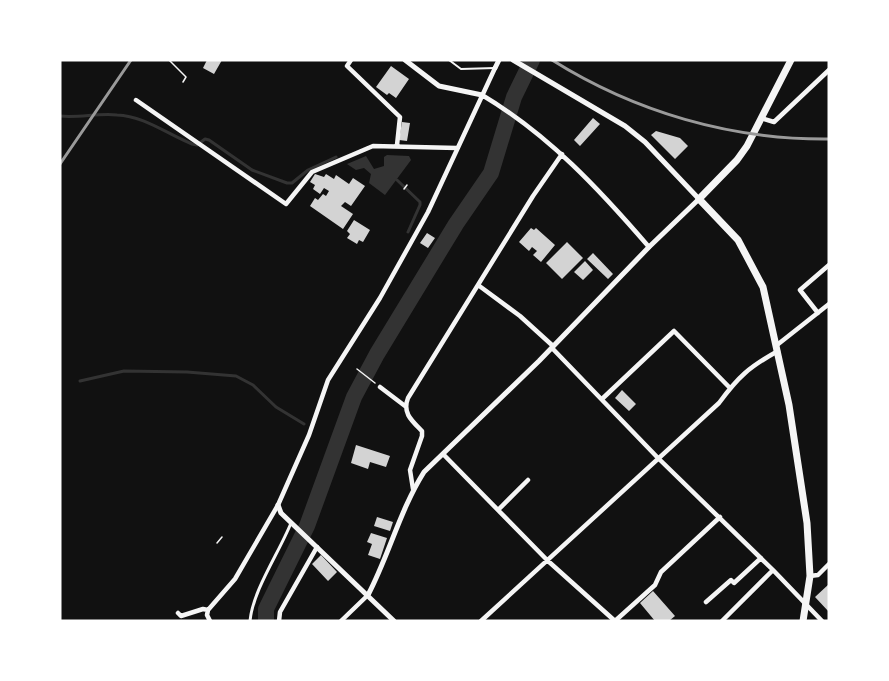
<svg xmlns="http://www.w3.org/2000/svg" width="889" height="681" font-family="'PT Serif',serif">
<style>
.water{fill:#333}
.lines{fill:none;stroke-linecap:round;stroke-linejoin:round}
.stream{stroke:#333;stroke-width:3}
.river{stroke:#333;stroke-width:16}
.building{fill:#d3d3d3}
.path{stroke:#f5f5f5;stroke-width:1.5}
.service{stroke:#f5f5f5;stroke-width:2}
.pedestrian{stroke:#f5f5f5;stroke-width:3}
.minor{stroke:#f5f5f5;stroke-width:4.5}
.tertiary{stroke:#f5f5f5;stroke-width:5}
.primary{stroke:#f5f5f5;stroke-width:7}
.rail{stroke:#9a9a9a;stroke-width:3}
</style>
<rect width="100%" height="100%" fill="#111"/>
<!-- water -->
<path class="water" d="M 387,155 L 409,156 L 411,160 L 385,195 L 369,183 L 371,174 L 364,168 L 356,170 L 347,164 L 366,156 L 374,169 L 384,166 L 384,157 Z"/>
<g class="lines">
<!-- stream -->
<path class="stream" d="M 60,116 C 79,118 98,113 117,115 C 144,116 167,134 192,144 L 197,145 L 205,139 L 209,140 L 252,170 L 287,183 L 292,183 L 308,170 L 336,157
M 397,180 L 420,202 L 420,205 L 408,232
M 80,381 L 124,371 L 187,372 L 236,376 L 253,385 L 276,407 L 304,424"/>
<!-- river -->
<path class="river" d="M 266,621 L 266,609 L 307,526 L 354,397 L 377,354 L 456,224 L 491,173 L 514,97 L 532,60"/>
</g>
<!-- building -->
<path class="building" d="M 207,60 L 222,60 L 214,74 L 203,68 Z
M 391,66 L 409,79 L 396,98 L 389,93 L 387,95 L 376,87 Z
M 593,118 L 600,124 L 580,146 L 574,140 Z
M 402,122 L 410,123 L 407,141 L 399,140 Z
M 656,131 L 680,138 L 688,146 L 675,159 L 651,135 Z
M 315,174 L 324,177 L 326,174 L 334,179 L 336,175 L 349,184 L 353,178 L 365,186 L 351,206 L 345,202 L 341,206 L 353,214 L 343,229 L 310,206 L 315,198 L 318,200 L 323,194 L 326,196 L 329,191 L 324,188 L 320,194 L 313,189 L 315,185 L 310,182 Z
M 354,220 L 370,230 L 363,242 L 359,240 L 357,244 L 347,238 L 350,234 L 347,231 Z
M 531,228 L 534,230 L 536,228 L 555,245 L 541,262 L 533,255 L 537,251 L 532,247 L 529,251 L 519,242 Z
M 427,233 L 435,238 L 428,248 L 420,243 Z
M 567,242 L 583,258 L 562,279 L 546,263 Z
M 593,253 L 613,274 L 608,279 L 587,259 Z
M 585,261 L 593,270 L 583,280 L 574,272 Z
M 622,390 L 636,404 L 629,411 L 615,398 Z
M 356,445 L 390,456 L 386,467 L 370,462 L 368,469 L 351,463 Z
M 377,517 L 393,522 L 390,531 L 374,526 Z
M 371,533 L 387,538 L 380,559 L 368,555 L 372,544 L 367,542 Z
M 321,555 L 337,572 L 328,581 L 312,564 Z
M 829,584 L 829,612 L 815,597 Z
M 653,591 L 675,616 L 669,621 L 655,621 L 640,603 Z"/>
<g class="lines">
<!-- path -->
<path class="path" d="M 169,60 L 186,77 L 183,82
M 404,189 L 407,185
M 357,369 L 375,383
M 217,543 L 222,537"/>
<!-- service -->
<path class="service" d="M 449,60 L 461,69 L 495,68"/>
<!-- pedestrian -->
<path class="pedestrian" d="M 250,621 C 253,590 279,553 291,523"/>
<!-- minor -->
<path class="minor" d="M 351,60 L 347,66 L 400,117 L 397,145
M 482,95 C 549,135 599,189 649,247
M 136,100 L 286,204 L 312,172 L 373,146 L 457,148
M 761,118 L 774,122 L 829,70
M 478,285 L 520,316 L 553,346
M 818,313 L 800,290 L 829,265
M 777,345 L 829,304
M 552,348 L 658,458 L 773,570 L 822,621
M 380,387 L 405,406
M 602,399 L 674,331 L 730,388
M 443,454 L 548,561 L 615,621
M 413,489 L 410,470 L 422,436 L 422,431 C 412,421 402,413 408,398 L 533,196 L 562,154
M 498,510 L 528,480
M 810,576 L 818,575 L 829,564
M 706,602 L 731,580 L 734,583 L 761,558
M 178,613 L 181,616 L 203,609 L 208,610
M 210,621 L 207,615 L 208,610 L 235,579 L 278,505 L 309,435 L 328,380 L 380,298 L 428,212 L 495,68
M 279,621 L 280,612 L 317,547
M 341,621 L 368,595
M 481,621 L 719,403 C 738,377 749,367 778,351
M 615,621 L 655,585 L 661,572 L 720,517
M 722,621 L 773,570"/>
<!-- tertiary -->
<path class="tertiary" d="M 405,60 L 439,86 L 482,95
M 495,68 L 499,60
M 278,505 L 281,513 L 394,621
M 368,595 C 389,555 400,510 424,472 L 539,361 L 649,247 L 699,199 L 645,142 L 625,126 L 513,60"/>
<!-- primary -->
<path class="primary" d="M 791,60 L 747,146 L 737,160 L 699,199 L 738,240 L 763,287 L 789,405 L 807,523 L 810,576 L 803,621"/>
<!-- rail -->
<path class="rail" d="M 552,60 C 635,112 731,140 829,139
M 60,164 L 131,60"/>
</g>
<!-- border -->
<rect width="889" height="681" fill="none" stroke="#ffffff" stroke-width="123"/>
</svg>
